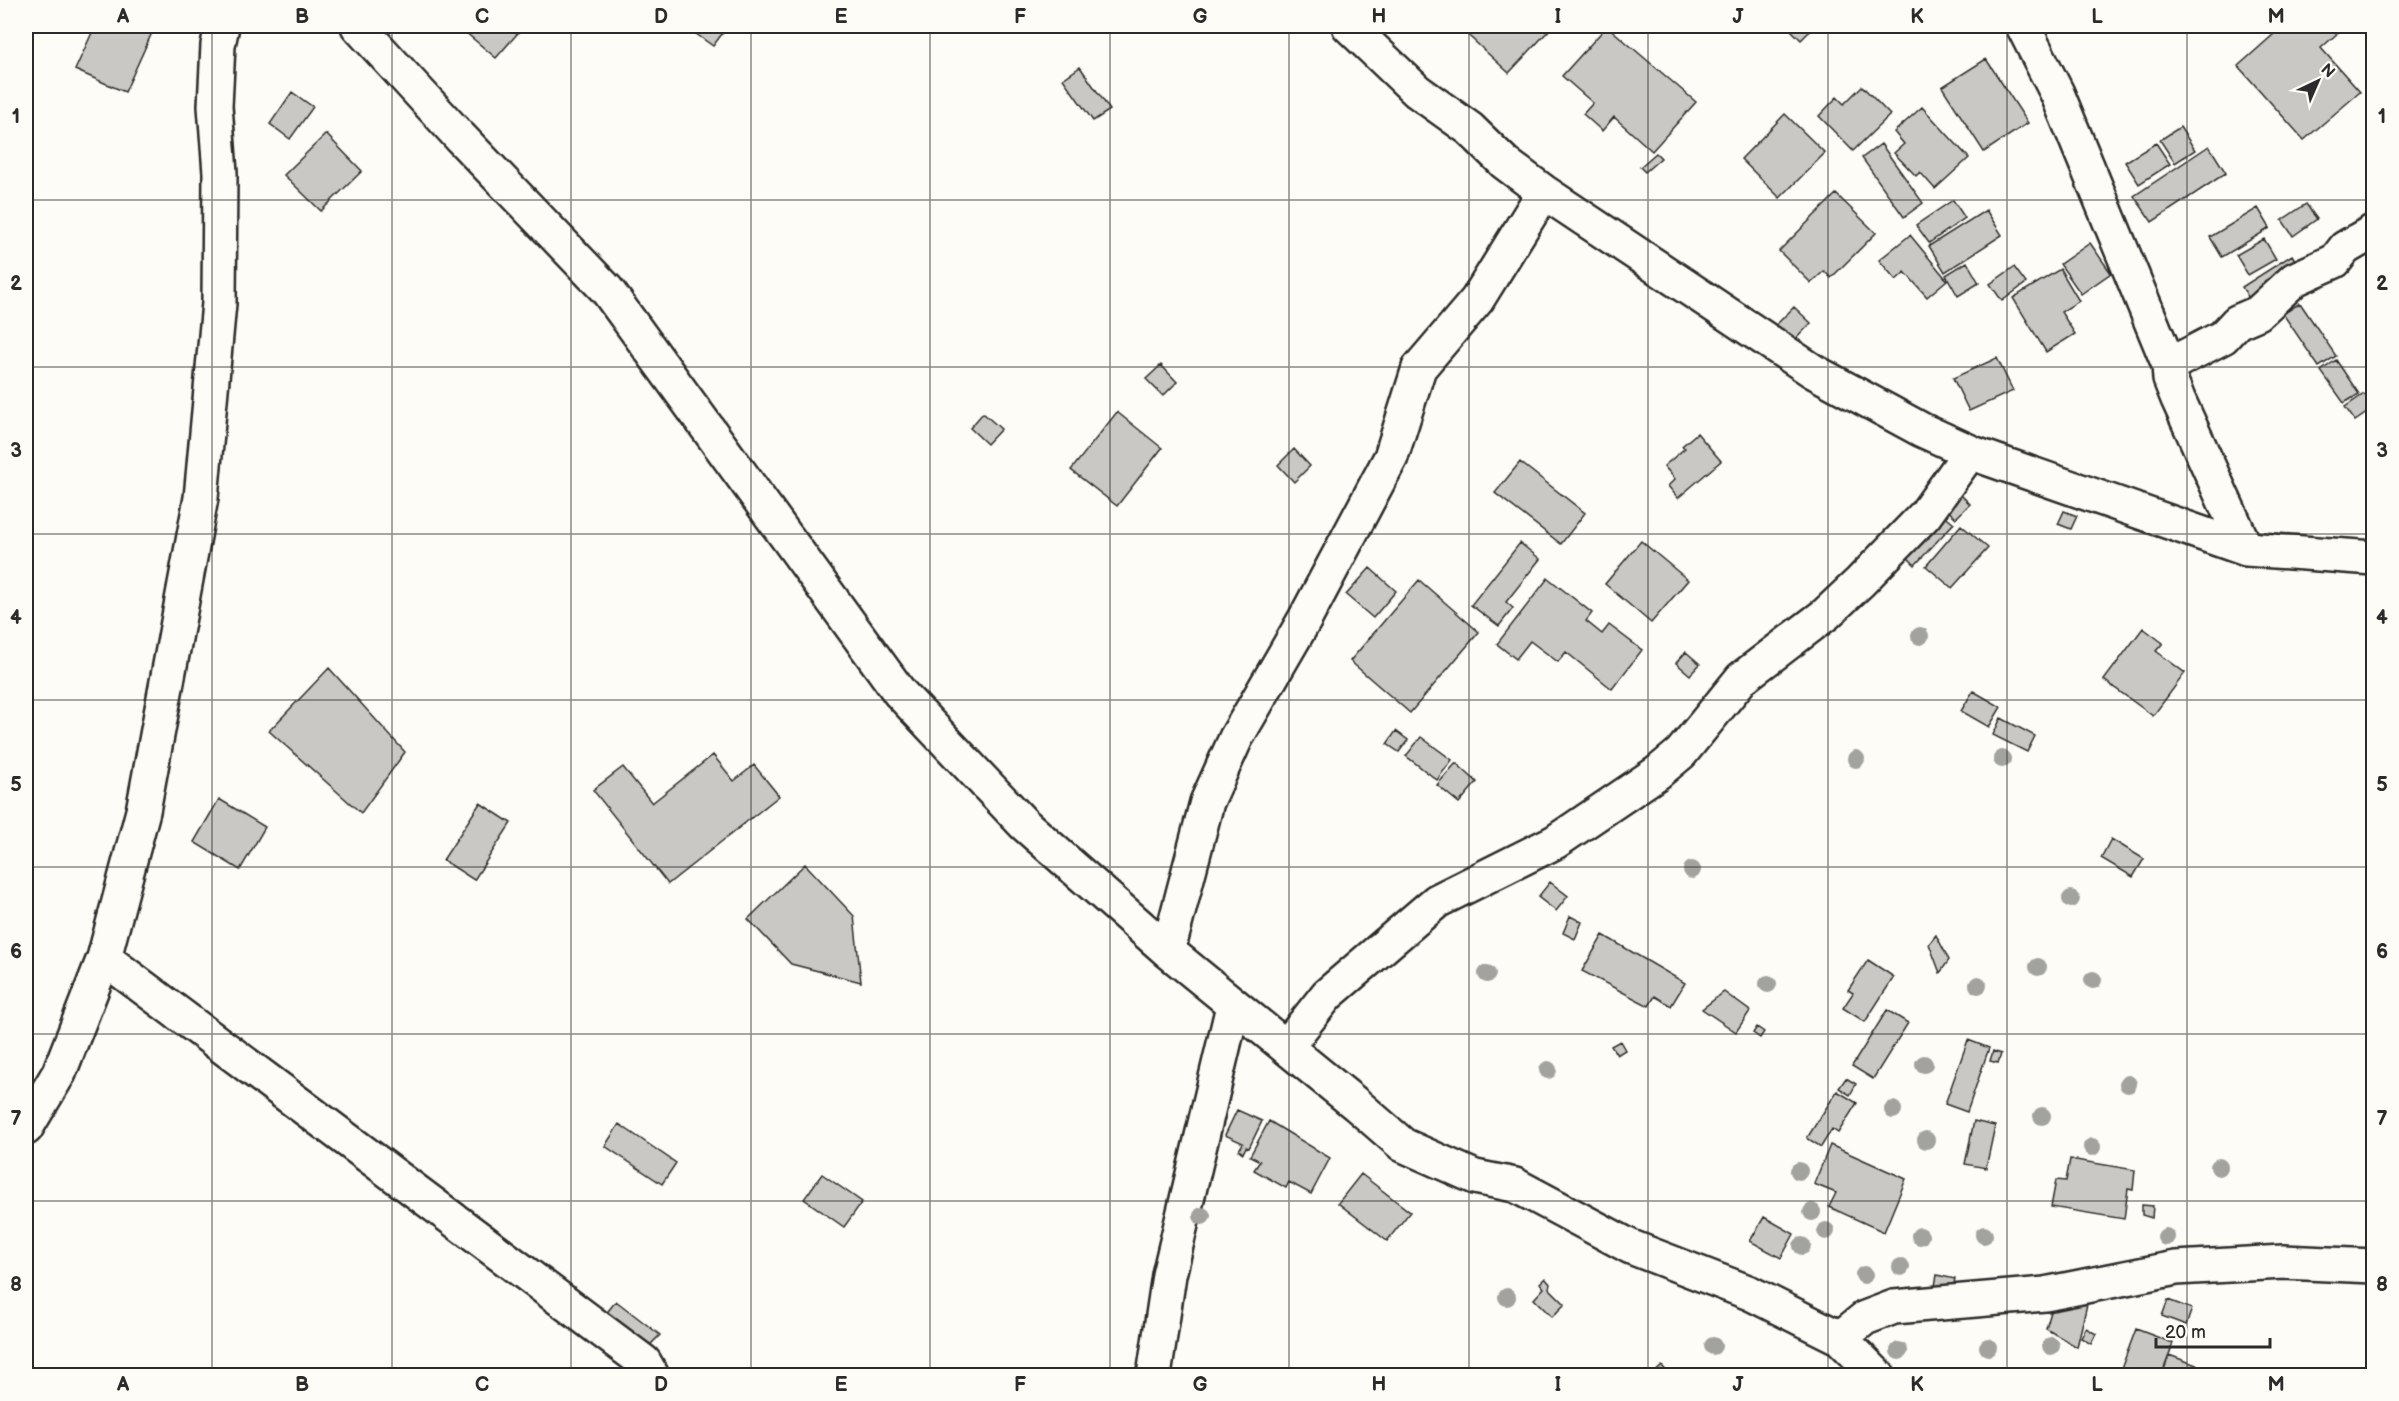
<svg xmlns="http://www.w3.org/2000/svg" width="2399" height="1401" font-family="'Balsamiq Sans',sans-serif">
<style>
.building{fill:#c9c8c4;stroke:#2b2b2b;stroke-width:1.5}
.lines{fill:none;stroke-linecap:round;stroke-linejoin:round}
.street-casing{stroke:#2b2b2b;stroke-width:38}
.street{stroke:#fdfcf7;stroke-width:33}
.tree{fill:#a2a29f}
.grid{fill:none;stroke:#2b2b2b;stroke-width:1.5;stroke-opacity:0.55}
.neatline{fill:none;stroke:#2b2b2b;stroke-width:2}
.grid-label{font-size:20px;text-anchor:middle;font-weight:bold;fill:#2b2b2b}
</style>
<rect width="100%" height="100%" fill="#fdfcf7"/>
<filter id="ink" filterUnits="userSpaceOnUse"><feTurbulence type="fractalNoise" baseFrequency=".0167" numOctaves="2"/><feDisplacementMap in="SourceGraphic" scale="12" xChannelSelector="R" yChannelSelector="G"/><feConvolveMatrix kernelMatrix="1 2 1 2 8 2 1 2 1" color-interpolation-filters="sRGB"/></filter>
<g filter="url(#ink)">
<!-- building -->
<path class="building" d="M 95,26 L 155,26 L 125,92 L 75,70 Z
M 458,26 L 524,26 L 496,58 Z
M 685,26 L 728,26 L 713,46 Z
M 1458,26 L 1553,26 L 1509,73 Z
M 1607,26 L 1696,102 L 1652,151 L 1614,117 L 1602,131 L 1583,114 L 1593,103 L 1562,76 Z
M 1787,26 L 1815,26 L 1801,40 Z
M 1900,26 L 1919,26 L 1904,33 Z
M 2283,26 L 2334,26 L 2339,32 L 2321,48 L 2360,92 L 2304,140 L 2238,66 Z
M 1986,59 L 2028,123 L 1984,152 L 1942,87 Z
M 1080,67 L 1110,110 L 1093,121 L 1063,79 Z
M 1862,86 L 1890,115 L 1853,151 L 1819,116 L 1837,97 L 1844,104 Z
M 292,92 L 313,107 L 290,139 L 270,124 Z
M 1922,107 L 1969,158 L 1935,189 L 1920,172 L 1916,176 L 1894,153 L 1904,144 L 1894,132 Z
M 1785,114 L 1825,153 L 1780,198 L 1741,159 Z
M 2180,127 L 2195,150 L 2175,163 L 2160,140 Z
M 326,134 L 362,171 L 321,211 L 284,175 Z
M 2156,143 L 2170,164 L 2139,184 L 2125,162 Z
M 1881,144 L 1923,203 L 1904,217 L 1862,158 Z
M 2209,146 L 2226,173 L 2152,222 L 2134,196 Z
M 1656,153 L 1661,158 L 1645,172 L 1640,167 Z
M 1836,194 L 1876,233 L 1831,278 L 1824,271 L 1811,283 L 1779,251 Z
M 1953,200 L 1965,218 L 1929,243 L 1916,225 Z
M 2306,204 L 2317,219 L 2293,236 L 2282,220 Z
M 2258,208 L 2270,228 L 2222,257 L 2210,237 Z
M 1986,210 L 2002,235 L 1945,272 L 1929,246 Z
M 1910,235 L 1947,280 L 1927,297 L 1905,272 L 1896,280 L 1879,260 Z
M 2264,239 L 2276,259 L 2248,275 L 2236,255 Z
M 2090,243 L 2111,273 L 2081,294 L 2060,264 Z
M 2292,255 L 2300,268 L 2250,300 L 2242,287 Z
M 1967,262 L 1979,283 L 1958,296 L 1946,275 Z
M 2014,267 L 2026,283 L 2002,301 L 1990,284 Z
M 2060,269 L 2079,301 L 2061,312 L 2075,334 L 2046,352 L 2013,298 Z
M 2300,303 L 2336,356 L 2319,367 L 2283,314 Z
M 1794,307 L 1811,323 L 1792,343 L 1775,326 Z
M 1997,358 L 2013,391 L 1969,411 L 1953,378 Z
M 2336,360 L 2359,394 L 2344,403 L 2321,371 Z
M 1161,365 L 1177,382 L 1163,396 L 1146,379 Z
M 2364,394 L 2374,408 L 2355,421 L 2345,407 Z
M 1117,412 L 1162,448 L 1117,506 L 1071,470 Z
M 983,413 L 1001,429 L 987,444 L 970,428 Z
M 1697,433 L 1721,461 L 1678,498 L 1668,486 L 1675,479 L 1664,466 L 1685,448 L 1682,446 Z
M 1294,449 L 1310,466 L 1294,482 L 1278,465 Z
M 1520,462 L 1585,513 L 1561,544 L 1495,493 Z
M 1958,492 L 1970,504 L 1956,518 L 1944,507 Z
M 2064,511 L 2077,516 L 2071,529 L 2058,524 Z
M 1942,513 L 1954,523 L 1915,565 L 1904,554 Z
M 1961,525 L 1988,548 L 1952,588 L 1926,566 Z
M 1641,541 L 1688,580 L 1651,623 L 1605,584 Z
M 1520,543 L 1540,559 L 1506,602 L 1513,608 L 1499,626 L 1471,605 Z
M 1370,568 L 1396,591 L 1373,618 L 1346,595 Z
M 1548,578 L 1592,613 L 1586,621 L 1602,634 L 1609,625 L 1642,650 L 1612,689 L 1566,652 L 1558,662 L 1530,641 L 1516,659 L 1497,644 Z
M 1419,580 L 1479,632 L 1410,713 L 1350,661 Z
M 2143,628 L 2163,643 L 2156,651 L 2185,673 L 2153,716 L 2104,680 Z
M 1686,652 L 1700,664 L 1690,675 L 1676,663 Z
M 329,668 L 405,752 L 361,813 L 269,731 Z
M 1973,691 L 2001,707 L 1989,727 L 1961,711 Z
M 2001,718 L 2035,736 L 2027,752 L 1993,735 Z
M 1396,731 L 1408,740 L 1399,752 L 1387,744 Z
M 1421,737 L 1452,760 L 1437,780 L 1406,756 Z
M 713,755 L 734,781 L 754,765 L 779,796 L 668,884 L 593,790 L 623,767 L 652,803 Z
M 1456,763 L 1477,782 L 1459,803 L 1437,785 Z
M 219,799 L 265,827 L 240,870 L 194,842 Z
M 480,803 L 511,823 L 474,880 L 443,860 Z
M 2111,839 L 2144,859 L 2133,877 L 2101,858 Z
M 805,864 L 854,916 L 861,982 L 791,964 L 748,919 Z
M 1550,882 L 1568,896 L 1556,911 L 1538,897 Z
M 1570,916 L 1582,922 L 1575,939 L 1563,933 Z
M 1603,935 L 1685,983 L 1671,1006 L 1655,996 L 1649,1006 L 1582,971 Z
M 1936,935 L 1949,960 L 1940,973 L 1929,944 Z
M 1868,960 L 1894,977 L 1865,1022 L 1843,1008 L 1853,993 L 1848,990 Z
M 1724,992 L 1750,1011 L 1736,1032 L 1702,1009 Z
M 1887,1010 L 1908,1023 L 1873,1079 L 1852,1066 Z
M 1757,1027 L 1764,1032 L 1760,1038 L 1753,1033 Z
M 1968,1040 L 1989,1048 L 1967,1112 L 1945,1104 Z
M 1620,1041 L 1625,1050 L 1617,1055 L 1611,1046 Z
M 1993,1051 L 2001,1054 L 1998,1063 L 1990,1061 Z
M 1846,1078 L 1856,1084 L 1850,1095 L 1839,1088 Z
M 1837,1091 L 1857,1103 L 1838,1133 L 1832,1129 L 1821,1147 L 1807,1138 Z
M 1237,1110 L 1262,1121 L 1249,1148 L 1246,1147 L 1243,1153 L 1239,1150 L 1243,1143 L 1225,1135 Z
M 1269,1121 L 1330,1158 L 1311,1194 L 1289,1182 L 1286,1188 L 1254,1170 L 1260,1161 L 1250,1156 Z
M 1974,1121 L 1995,1126 L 1986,1168 L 1965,1164 Z
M 619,1124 L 676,1163 L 662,1184 L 605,1146 Z
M 1830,1145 L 1906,1179 L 1884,1232 L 1829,1207 L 1836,1193 L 1814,1184 Z
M 2070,1159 L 2135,1170 L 2133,1190 L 2128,1189 L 2124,1219 L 2051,1207 L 2056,1180 L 2066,1181 Z
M 822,1174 L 862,1202 L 844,1227 L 804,1199 Z
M 1361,1174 L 1410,1212 L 1387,1241 L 1338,1203 Z
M 2142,1205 L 2153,1206 L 2152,1218 L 2142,1215 Z
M 1764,1217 L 1794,1234 L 1781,1258 L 1750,1241 Z
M 1937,1275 L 1955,1279 L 1953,1289 L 1935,1286 Z
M 1545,1278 L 1550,1284 L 1549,1288 L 1565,1304 L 1552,1317 L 1534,1299 L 1544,1288 L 1540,1283 Z
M 2088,1300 L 2077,1347 L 2046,1329 L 2052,1308 Z
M 2168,1300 L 2192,1309 L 2186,1325 L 2162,1316 Z
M 616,1301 L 660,1335 L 646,1349 L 605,1315 Z
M 2086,1328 L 2096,1334 L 2091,1344 L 2081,1338 Z
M 2136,1329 L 2173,1343 L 2162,1376 L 2138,1376 L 2121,1369 Z
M 2169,1355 L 2210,1370 L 2208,1376 L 2162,1374 Z
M 1662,1366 L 1671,1376 L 1653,1376 L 1652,1375 Z
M 1779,1367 L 1786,1376 L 1770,1376 Z"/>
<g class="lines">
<defs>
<path id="street" d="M 358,26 L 460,137 L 607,290 L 900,693 L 1024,824 L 1168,951 L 1357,1105 L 1403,1145 L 1475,1177 L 1515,1185 L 1631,1247 L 1750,1293 L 1840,1338 L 1878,1376
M 1349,26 L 1417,91 L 1470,129 L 1505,163 L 1544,192 L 1813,371 L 1922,430 L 1975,454 L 2246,549 L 2374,558
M 2023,26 L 2057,93 L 2169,365 L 2170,379 L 2178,399 L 2246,549
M 2169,365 L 2223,337 L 2237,322 L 2258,313 L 2295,279 L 2335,261 L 2345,248 L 2374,231
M 1168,951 L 1207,802 L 1236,738 L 1305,619 L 1391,457 L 1419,368 L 1477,300 L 1544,192
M 104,958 L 644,1362 L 652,1376
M 1286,1047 L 1327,995 L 1437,901 L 1555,842 L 1657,773 L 1681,753 L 1742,678 L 1826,614 L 1860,582 L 1925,515 L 1968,455 L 1975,454
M 26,1128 L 59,1073 L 104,958 L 143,811 L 201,498 L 219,303 L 220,173 L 215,106 L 218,45 L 222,26
M 1840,1338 L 1865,1318 L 1894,1307 L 2045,1294 L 2176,1268 L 2283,1262 L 2374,1266
M 1154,1376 L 1169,1275 L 1233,1006"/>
</defs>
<!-- street casing -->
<use href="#street" class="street-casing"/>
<!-- street -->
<use href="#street" class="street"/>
</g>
<!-- trees -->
<g class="tree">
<circle cx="1920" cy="636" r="9"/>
<circle cx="1856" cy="759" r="9"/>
<circle cx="2002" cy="759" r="9"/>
<circle cx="1692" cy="870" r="9"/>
<circle cx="2071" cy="899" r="9"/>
<circle cx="2038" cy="967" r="9"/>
<circle cx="1487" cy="974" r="9"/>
<circle cx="2093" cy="980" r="9"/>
<circle cx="1768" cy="984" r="9"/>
<circle cx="1978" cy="985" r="9"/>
<circle cx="1924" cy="1064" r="9"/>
<circle cx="1548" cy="1070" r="9"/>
<circle cx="2128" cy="1084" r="9"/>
<circle cx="1893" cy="1110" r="9"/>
<circle cx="2042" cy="1116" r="9"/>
<circle cx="1926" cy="1140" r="9"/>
<circle cx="2092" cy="1147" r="9"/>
<circle cx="2219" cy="1167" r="9"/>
<circle cx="1799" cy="1171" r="9"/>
<circle cx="1812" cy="1212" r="9"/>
<circle cx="1202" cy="1216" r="9"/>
<circle cx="1826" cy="1231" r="9"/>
<circle cx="1984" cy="1235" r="9"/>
<circle cx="1920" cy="1236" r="9"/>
<circle cx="2166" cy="1237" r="9"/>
<circle cx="1802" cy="1246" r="9"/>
<circle cx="1901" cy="1267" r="9"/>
<circle cx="1864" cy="1275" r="9"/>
<circle cx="1507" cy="1297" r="9"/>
<circle cx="1713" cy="1346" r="9"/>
<circle cx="2051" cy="1346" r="9"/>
<circle cx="1988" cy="1347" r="9"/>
<circle cx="1899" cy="1351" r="9"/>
</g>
</g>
<!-- grid -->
<path class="grid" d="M 212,26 L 212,1376M 392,26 L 392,1376M 571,26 L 571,1376M 751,26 L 751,1376M 930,26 L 930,1376M 1110,26 L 1110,1376M 1289,26 L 1289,1376M 1469,26 L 1469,1376M 1648,26 L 1648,1376M 1828,26 L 1828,1376M 2007,26 L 2007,1376M 2187,26 L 2187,1376M 26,200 L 2374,200M 26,367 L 2374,367M 26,534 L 2374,534M 26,700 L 2374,700M 26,867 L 2374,867M 26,1034 L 2374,1034M 26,1201 L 2374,1201"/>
<!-- margin -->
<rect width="2399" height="1401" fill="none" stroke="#fdfcf7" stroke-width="66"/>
<!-- north arrow -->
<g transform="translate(2318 81) rotate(44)" stroke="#fdfcf7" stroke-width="4.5" paint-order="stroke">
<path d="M0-4.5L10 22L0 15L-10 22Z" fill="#2b2b2b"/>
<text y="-9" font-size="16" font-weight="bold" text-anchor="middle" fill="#2b2b2b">N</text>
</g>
<!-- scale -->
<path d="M2156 1338v9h114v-9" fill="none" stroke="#2b2b2b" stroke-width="3"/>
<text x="2165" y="1338" font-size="18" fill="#2b2b2b" stroke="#fdfcf7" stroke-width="4.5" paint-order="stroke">20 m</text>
<rect x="33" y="33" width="2333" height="1335" class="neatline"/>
<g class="grid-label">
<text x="123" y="23">A</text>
<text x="302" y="23">B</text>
<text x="482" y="23">C</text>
<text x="661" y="23">D</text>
<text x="841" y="23">E</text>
<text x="1020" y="23">F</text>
<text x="1200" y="23">G</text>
<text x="1379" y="23">H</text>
<text x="1558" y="23">I</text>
<text x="1738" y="23">J</text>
<text x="1917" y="23">K</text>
<text x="2097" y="23">L</text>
<text x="2276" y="23">M</text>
<text x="16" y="123">1</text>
<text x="2382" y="123">1</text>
<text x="16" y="290">2</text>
<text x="2382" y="290">2</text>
<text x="16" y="457">3</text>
<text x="2382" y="457">3</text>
<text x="16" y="624">4</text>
<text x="2382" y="624">4</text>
<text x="16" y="791">5</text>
<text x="2382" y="791">5</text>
<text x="16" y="958">6</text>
<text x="2382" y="958">6</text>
<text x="16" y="1125">7</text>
<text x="2382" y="1125">7</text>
<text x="16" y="1291">8</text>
<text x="2382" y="1291">8</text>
<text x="123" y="1391">A</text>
<text x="302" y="1391">B</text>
<text x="482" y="1391">C</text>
<text x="661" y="1391">D</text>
<text x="841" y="1391">E</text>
<text x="1020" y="1391">F</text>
<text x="1200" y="1391">G</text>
<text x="1379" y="1391">H</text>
<text x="1558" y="1391">I</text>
<text x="1738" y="1391">J</text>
<text x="1917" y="1391">K</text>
<text x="2097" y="1391">L</text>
<text x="2276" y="1391">M</text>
</g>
</svg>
